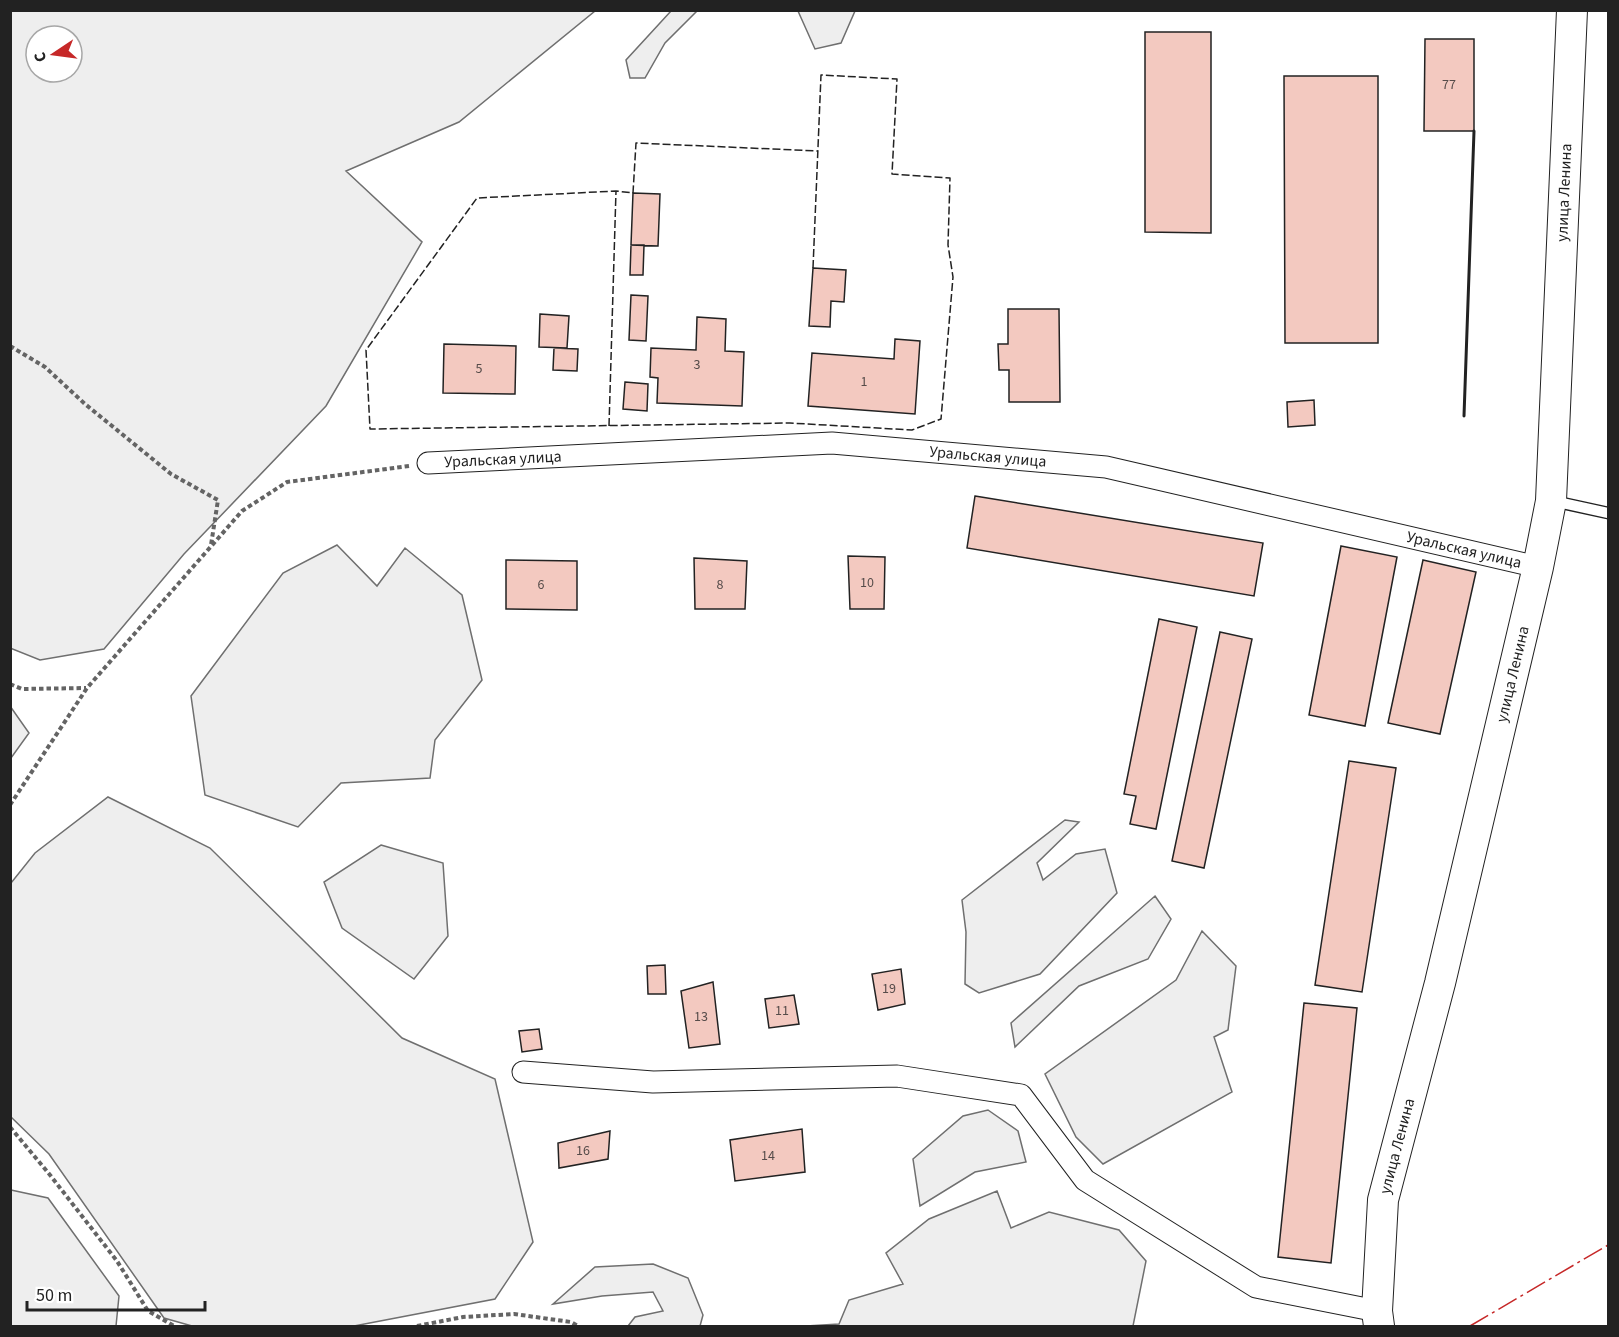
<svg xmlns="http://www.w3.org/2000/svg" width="1619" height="1337" font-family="'Source Sans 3',sans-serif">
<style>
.green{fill:#eee;stroke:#6f6f6f;stroke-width:1.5;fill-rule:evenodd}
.building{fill:#f3c9c0;stroke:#222;stroke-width:1.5}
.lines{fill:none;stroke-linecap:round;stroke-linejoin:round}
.lane-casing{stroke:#222;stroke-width:13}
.street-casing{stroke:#222;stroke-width:23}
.secondary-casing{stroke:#222;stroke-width:32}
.path{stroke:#646464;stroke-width:4;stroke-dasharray:4.5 3;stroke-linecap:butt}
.lane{stroke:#fff;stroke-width:10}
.street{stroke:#fff;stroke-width:21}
.secondary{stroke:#fff;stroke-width:30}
.fence{stroke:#222;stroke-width:1.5;stroke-dasharray:8 3;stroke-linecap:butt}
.wall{stroke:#222;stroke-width:3}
.power{stroke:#c62828;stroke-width:1.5;stroke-dasharray:21 4.5 3 4.5;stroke-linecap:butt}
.labels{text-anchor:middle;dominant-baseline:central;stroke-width:4.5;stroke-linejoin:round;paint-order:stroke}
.number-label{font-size:14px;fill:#564c4a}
.street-label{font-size:16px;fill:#222;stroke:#fff}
</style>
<rect width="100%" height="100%" fill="#fff"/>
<!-- green -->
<path class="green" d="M 10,11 L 595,11 L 459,122 L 346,171 L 422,242 L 326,406 L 184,554 L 104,649 L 40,660 L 10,648 ZM 36,36 L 72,36 L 72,72 L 36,72 Z
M 671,11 L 697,11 L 665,43 L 645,78 L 630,78 L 626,60 Z
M 798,11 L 855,11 L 841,43 L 815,49 Z
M 337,545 L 377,586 L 405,548 L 462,595 L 482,680 L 435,740 L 430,778 L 341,783 L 298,827 L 205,795 L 191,696 L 283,573 Z
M 10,706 L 29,733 L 11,758 L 10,758 Z
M 108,797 L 210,848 L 402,1038 L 495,1079 L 533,1242 L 495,1299 L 354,1326 L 192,1326 L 164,1318 L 49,1154 L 11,1117 L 11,883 L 35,853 Z
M 1065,820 L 1079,822 L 1037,863 L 1043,880 L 1076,854 L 1105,849 L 1117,893 L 1040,974 L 979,993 L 965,984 L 966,932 L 962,900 Z
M 381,845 L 443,863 L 448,936 L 414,979 L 342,928 L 324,882 Z
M 1155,896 L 1171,919 L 1148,959 L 1079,986 L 1015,1047 L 1011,1023 Z
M 1202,931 L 1236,966 L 1228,1030 L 1214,1037 L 1232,1092 L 1103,1164 L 1076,1137 L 1045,1074 L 1176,980 Z
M 988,1110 L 1018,1131 L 1026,1162 L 975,1172 L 920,1206 L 913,1159 L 963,1116 Z
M 11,1190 L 48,1198 L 119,1296 L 116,1326 L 11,1326 Z
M 997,1191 L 1011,1228 L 1049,1212 L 1119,1230 L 1146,1261 L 1133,1326 L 806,1326 L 839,1324 L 849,1300 L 903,1284 L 886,1253 L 929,1219 Z
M 653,1264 L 688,1278 L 703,1315 L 700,1326 L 628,1326 L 635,1317 L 663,1311 L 653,1292 L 602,1296 L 553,1304 L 595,1267 Z"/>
<!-- building -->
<path class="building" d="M 1145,32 L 1211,32 L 1211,233 L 1145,232 Z
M 1425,39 L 1474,39 L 1474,131 L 1424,131 Z
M 1284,76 L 1378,76 L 1378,343 L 1285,343 Z
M 633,193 L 660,194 L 658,246 L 631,245 Z
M 631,245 L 644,245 L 643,275 L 630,275 Z
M 813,268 L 846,270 L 844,302 L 831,301 L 830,327 L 809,326 Z
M 631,295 L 648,296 L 646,341 L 629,340 Z
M 1008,309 L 1059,309 L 1060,402 L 1009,402 L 1009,370 L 999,370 L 998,344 L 1008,344 Z
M 540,314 L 569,316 L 567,348 L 539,347 Z
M 697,317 L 726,319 L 725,351 L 744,352 L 742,406 L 657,403 L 658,378 L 650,377 L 651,348 L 696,350 Z
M 895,339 L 920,341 L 915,414 L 808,406 L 812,353 L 894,359 Z
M 444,344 L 516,346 L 515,394 L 443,393 Z
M 554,348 L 578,349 L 577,371 L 553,370 Z
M 625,382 L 648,384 L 647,411 L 623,409 Z
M 1314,400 L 1315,425 L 1288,427 L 1287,402 Z
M 975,496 L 1263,543 L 1254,596 L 967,548 Z
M 1341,546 L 1397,557 L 1365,726 L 1309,715 Z
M 848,556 L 885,557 L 884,609 L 850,609 Z
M 694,558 L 747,561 L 745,609 L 695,609 Z
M 506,560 L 577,561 L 577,610 L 506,609 Z
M 1423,560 L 1476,572 L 1440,734 L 1388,723 Z
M 1159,619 L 1197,627 L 1156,829 L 1130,824 L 1136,796 L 1124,794 Z
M 1220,632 L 1252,639 L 1204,868 L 1172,861 Z
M 1349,761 L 1396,768 L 1362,992 L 1315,985 Z
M 665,965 L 666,994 L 648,994 L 647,966 Z
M 901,969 L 905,1004 L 878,1010 L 872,974 Z
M 713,982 L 720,1044 L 689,1048 L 681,991 Z
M 794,995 L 799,1024 L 769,1028 L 765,999 Z
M 1304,1003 L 1357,1008 L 1331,1263 L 1278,1257 Z
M 539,1029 L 542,1049 L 522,1052 L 519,1031 Z
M 802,1129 L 805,1172 L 735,1181 L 730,1140 Z
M 610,1131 L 608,1159 L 559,1168 L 558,1143 Z"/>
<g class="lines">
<defs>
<path id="lane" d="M 1553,501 L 1608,513"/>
<g id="street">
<path id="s1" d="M 428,463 L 832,443 L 1106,467 L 1538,567"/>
<path d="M 523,1072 L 653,1082 L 897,1076 L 1021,1095 L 1085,1180 L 1256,1287 L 1377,1311"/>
</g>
<g id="secondary">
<path id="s2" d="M 1379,1326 L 1377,1311 L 1383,1200 L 1440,983 L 1538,567 L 1551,501 L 1572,10"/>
</g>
</defs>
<!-- lane casing -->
<use href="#lane" class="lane-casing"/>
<!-- street casing -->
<use href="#street" class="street-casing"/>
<!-- secondary casing -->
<use href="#secondary" class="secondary-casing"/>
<!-- path -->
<path class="path" d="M 10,346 L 45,367 L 85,404 L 171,474 L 218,500 L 211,545
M 10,684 L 22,689 L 86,688
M 10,805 L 87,688 L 242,511 L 287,482 L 409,466
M 10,1127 L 50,1175 L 117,1261 L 148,1311 L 174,1326
M 417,1326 L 463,1317 L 514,1314 L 571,1322 L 578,1326"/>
<!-- lane -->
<use href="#lane" class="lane"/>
<!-- street -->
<use href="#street" class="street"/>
<!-- secondary -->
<use href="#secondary" class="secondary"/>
<!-- fence -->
<path class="fence" d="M 813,268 L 821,75 L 897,79 L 892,174 L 950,178 L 948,245 L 953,277 L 941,419 L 912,430 L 790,423 L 370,429 L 366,350 L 477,198 L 616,191 L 633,193 L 636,143 L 818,151
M 609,426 L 616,191"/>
<!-- wall -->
<path class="wall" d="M 1464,416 L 1474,131"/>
<!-- power -->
<path class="power" d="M 1470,1326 L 1608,1245"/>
</g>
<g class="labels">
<!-- number labels -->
<g class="number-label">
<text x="1449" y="85">77</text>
<text x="697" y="365">3</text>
<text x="479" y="369">5</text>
<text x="864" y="382">1</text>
<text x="867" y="583">10</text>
<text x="541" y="585">6</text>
<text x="720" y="585">8</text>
<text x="889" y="989">19</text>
<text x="782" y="1011">11</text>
<text x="701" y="1017">13</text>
<text x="583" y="1151">16</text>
<text x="768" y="1156">14</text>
</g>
<!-- street labels -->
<g class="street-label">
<text stroke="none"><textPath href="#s2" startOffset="1154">улица Ленина</textPath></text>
<text stroke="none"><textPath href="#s1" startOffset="561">Уральская улица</textPath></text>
<text stroke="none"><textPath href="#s1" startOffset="75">Уральская улица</textPath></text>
<text stroke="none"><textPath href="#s1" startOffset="1047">Уральская улица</textPath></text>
<text stroke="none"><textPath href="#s2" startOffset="668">улица Ленина</textPath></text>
<text stroke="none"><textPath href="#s2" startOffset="182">улица Ленина</textPath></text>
</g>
</g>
<!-- border -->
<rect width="1619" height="1337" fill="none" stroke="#222222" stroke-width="24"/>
<!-- north arrow -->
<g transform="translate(54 54) rotate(257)"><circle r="28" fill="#ffffff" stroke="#a7a7a7" stroke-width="1.5"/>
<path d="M0-4.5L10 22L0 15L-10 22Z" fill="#c62828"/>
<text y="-9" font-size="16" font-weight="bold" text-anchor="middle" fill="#222222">С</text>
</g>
<!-- scale -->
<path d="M27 1301v9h178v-9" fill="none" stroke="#222222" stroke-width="3"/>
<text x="36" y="1301" font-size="18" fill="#222222" stroke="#ffffff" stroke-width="4.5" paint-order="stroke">50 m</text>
</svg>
